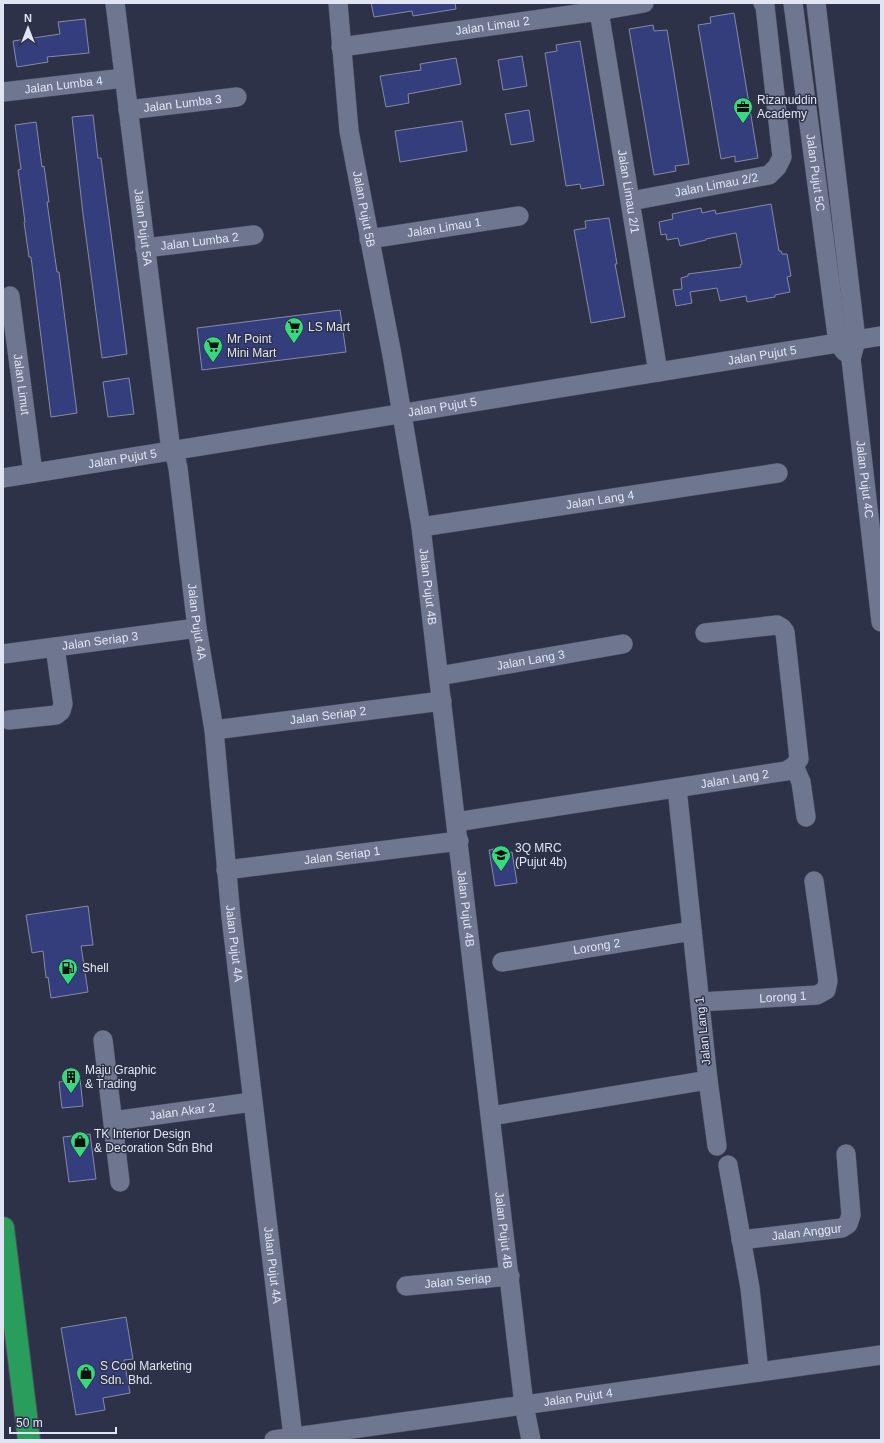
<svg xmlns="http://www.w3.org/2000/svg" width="884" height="1443" font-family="Helvetica,sans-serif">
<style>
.building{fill:#353e7c;stroke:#848ba5}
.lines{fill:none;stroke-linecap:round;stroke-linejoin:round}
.minor-casing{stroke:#4b4f61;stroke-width:20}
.highway-casing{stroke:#4b4f61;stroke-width:24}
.minor{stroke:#6f768f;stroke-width:19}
.highway{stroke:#289d5c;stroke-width:22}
.labels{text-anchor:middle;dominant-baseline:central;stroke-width:3;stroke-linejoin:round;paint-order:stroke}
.street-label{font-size:12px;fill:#e1e5f3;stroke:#2d3248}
.poi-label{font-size:12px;fill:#e1e5f3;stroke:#2d3248;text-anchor:start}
</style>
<rect width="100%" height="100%" fill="#2d3248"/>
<!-- building -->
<path class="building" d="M 371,3 L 455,3 L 456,9 L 413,16 L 412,11 L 374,17 Z
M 734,13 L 758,158 L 735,162 L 735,156 L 721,159 L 698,25 L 711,23 L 710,17 Z
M 85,19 L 89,53 L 47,57 L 48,62 L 17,67 L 13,41 L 60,34 L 58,22 Z
M 653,25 L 654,31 L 667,30 L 689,164 L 675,166 L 676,171 L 654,175 L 629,29 Z
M 580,41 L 604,185 L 581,189 L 580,184 L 566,186 L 545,53 L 557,51 L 556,45 Z
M 522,56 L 527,86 L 503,90 L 498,60 Z
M 456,58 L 461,84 L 408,94 L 409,103 L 386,107 L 380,76 L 421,70 L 420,64 Z
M 529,110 L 534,141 L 511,145 L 505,114 Z
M 93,115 L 98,158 L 101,158 L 127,354 L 102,358 L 83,214 L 72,117 Z
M 462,121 L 467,151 L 400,162 L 395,131 Z
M 36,122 L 42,167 L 44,166 L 49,202 L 47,202 L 57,272 L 59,272 L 77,413 L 51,417 L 31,257 L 29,257 L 24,222 L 25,222 L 18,170 L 21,169 L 15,125 Z
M 771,204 L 779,251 L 781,251 L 782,254 L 787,254 L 791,276 L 787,277 L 790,292 L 775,295 L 775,297 L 747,302 L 746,296 L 720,301 L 717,288 L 690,292 L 692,303 L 676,306 L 673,290 L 682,289 L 681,278 L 688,276 L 688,274 L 741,267 L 740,265 L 742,264 L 736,233 L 706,239 L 706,240 L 680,246 L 678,238 L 667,240 L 666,234 L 661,235 L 659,222 L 673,219 L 672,214 L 701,208 L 702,213 L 715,210 L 716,214 Z
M 609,218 L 617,264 L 615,264 L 625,317 L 591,323 L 574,230 L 586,228 L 585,221 Z
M 340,310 L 346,352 L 202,370 L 197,328 Z
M 129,378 L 134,414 L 108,417 L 103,382 Z
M 506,847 L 507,853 L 512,852 L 517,883 L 495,886 L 489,850 Z
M 88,906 L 93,945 L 81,946 L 88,992 L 51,998 L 48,977 L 46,978 L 43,951 L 32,953 L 26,915 Z
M 80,1079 L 83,1106 L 62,1108 L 59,1082 Z
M 90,1134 L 96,1179 L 69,1182 L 63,1137 Z
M 126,1317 L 133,1359 L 124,1360 L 130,1393 L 103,1398 L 105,1410 L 76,1415 L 61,1328 Z"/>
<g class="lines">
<defs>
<g id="minor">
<path id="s1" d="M 115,3 L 171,451 L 176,459 L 178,468 L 197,628 L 214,730 L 231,917 L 293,1437"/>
<path id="s2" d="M 338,3 L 349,131 L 392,355 L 421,527 L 524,1405 L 531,1440"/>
<path id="s3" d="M 793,3 L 838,343 L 845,352"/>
<path id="s4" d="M 816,3 L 856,340 L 851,359 L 881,622"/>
<path id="s5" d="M 599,11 L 658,372"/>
<path id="s6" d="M 341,47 L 599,11 L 644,3"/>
<path id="s7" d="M 3,92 L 124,78"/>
<path id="s8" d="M 128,110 L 237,97"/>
<path id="s9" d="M 631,201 L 769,175 L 777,167 L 782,157 L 765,6 L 763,3"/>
<path id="s10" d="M 369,239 L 519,216"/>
<path id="s11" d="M 145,248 L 254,235"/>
<path id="s12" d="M 10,296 L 33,473"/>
<path id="s13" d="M 3,478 L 881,336"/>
<path id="s14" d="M 421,527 L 778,473"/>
<path id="s15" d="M 3,654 L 197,628"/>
<path id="s16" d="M 439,676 L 623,644"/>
<path d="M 9,720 L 56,715 L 61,711 L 63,704 L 55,647"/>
<path id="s17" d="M 214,730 L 442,701"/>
<path d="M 794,766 L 801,782 L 806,817"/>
<path id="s18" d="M 456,822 L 786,771 L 794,766 L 799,759 L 785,632 L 782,628 L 777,625 L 705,633"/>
<path id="s19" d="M 226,870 L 459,841"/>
<path id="s20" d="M 502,962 L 692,931"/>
<path id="s21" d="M 700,1002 L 817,995 L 826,990 L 828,981 L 814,881"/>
<path d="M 103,1040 L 120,1182"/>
<path d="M 708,1080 L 717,1146"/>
<path d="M 491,1116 L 708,1080 L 677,788"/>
<path id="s22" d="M 113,1121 L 252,1102"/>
<path d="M 728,1165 L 750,1288 L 759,1372"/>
<path id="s23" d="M 741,1240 L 842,1228 L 848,1224 L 851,1215 L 846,1154"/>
<path id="s24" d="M 406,1286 L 510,1276"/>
<path id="s25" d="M 274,1440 L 881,1355"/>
</g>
<path id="highway" d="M 3,1228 L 29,1440"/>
</defs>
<!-- minor casing -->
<use href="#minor" class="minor-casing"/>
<!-- highway casing -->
<use href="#highway" class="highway-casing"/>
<!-- minor -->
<use href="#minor" class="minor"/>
<!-- highway -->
<use href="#highway" class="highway"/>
</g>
<!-- icons -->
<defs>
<symbol id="office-pin" viewBox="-11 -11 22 30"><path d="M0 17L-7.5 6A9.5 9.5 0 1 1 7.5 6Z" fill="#37d880" stroke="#2d3248"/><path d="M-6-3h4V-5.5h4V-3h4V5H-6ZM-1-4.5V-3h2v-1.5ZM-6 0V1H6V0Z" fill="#111"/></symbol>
<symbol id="supermarket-pin" viewBox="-11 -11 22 30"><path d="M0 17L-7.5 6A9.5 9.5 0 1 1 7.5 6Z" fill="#37d880" stroke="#2d3248"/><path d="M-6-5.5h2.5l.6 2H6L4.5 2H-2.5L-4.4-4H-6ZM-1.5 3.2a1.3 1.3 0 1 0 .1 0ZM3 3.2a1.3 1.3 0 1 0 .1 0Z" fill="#111"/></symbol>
<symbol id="school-pin" viewBox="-11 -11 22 30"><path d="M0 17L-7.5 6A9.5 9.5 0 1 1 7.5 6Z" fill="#37d880" stroke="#2d3248"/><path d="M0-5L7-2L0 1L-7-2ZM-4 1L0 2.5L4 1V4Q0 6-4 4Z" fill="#111"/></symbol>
<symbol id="fuel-pin" viewBox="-11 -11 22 30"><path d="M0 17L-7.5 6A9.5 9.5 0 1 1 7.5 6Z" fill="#37d880" stroke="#2d3248"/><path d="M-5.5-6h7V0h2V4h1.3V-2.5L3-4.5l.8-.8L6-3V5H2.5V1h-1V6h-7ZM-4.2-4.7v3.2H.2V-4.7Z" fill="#111"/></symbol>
<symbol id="building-pin" viewBox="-11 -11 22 30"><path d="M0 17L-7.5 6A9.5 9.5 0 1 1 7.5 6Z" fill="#37d880" stroke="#2d3248"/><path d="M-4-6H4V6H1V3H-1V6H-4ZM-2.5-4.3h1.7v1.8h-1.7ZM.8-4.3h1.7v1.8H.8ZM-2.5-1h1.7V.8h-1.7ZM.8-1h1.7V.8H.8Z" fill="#111"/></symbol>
<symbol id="shop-pin" viewBox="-11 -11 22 30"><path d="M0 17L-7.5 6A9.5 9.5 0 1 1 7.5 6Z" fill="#37d880" stroke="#2d3248"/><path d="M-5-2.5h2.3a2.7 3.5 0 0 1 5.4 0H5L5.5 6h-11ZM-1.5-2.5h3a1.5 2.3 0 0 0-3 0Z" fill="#111"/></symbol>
</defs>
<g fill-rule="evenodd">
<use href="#office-pin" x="732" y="96" width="22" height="30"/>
<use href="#supermarket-pin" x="283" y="316" width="22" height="30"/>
<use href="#supermarket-pin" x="202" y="335" width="22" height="30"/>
<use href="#school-pin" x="490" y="844" width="22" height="30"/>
<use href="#fuel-pin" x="57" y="957" width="22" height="30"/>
<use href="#building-pin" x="60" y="1066" width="22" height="30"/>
<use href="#shop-pin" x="69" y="1130" width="22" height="30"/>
<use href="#shop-pin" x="75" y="1362" width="22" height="30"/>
</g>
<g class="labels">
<!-- street labels -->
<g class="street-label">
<text stroke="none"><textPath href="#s6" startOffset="153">Jalan Limau 2</textPath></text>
<text stroke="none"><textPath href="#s7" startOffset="61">Jalan Lumba 4</textPath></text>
<text stroke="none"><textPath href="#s8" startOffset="55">Jalan Lumba 3</textPath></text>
<text stroke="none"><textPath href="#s3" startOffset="171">Jalan Pujut 5C</textPath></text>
<text stroke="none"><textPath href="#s9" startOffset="87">Jalan Limau 2/2</textPath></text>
<text stroke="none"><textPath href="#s5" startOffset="183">Jalan Limau 2/1</textPath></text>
<text stroke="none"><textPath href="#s2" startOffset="208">Jalan Pujut 5B</textPath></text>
<text stroke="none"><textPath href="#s1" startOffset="226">Jalan Pujut 5A</textPath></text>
<text stroke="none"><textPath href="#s10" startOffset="76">Jalan Limau 1</textPath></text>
<text stroke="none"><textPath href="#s11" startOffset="55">Jalan Lumba 2</textPath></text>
<text stroke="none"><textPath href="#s13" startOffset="769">Jalan Pujut 5</textPath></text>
<text stroke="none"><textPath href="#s12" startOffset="89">Jalan Limut</textPath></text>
<text stroke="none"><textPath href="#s13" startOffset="445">Jalan Pujut 5</textPath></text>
<text stroke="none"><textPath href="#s13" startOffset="121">Jalan Pujut 5</textPath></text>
<text stroke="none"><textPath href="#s4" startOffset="480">Jalan Pujut 4C</textPath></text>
<text stroke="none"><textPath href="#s14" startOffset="181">Jalan Lang 4</textPath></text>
<text stroke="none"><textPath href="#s2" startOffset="591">Jalan Pujut 4B</textPath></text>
<text stroke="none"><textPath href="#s1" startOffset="625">Jalan Pujut 4A</textPath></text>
<text stroke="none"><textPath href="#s15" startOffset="98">Jalan Seriap 3</textPath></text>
<text stroke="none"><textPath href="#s16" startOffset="93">Jalan Lang 3</textPath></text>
<text stroke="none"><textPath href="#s17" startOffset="115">Jalan Seriap 2</textPath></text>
<text stroke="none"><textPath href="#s18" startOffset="282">Jalan Lang 2</textPath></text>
<text stroke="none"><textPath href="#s19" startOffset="117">Jalan Seriap 1</textPath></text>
<text stroke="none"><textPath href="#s2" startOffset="915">Jalan Pujut 4B</textPath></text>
<text stroke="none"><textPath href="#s1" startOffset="949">Jalan Pujut 4A</textPath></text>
<text stroke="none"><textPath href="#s20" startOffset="96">Lorong 2</textPath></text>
<text stroke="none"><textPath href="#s21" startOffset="83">Lorong 1</textPath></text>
<text transform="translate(703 1031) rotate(-96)">Jalan Lang 1</text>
<text stroke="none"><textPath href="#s22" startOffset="70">Jalan Akar 2</textPath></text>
<text stroke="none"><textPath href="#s2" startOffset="1239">Jalan Pujut 4B</textPath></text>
<text stroke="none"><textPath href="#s23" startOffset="66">Jalan Anggur</textPath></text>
<text stroke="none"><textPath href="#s1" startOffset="1273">Jalan Pujut 4A</textPath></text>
<text stroke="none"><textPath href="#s24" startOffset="52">Jalan Seriap</textPath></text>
<text stroke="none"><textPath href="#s25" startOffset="307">Jalan Pujut 4</textPath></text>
</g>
<!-- poi labels -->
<g class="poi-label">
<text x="757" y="100">Rizanuddin<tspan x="757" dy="14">Academy</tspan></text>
<text x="308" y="327">LS Mart</text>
<text x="227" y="339">Mr Point<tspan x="227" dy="14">Mini Mart</tspan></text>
<text x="515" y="848">3Q MRC<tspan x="515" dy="14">(Pujut 4b)</tspan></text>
<text x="82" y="968">Shell</text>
<text x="85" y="1070">Maju Graphic<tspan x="85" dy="14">&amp; Trading</tspan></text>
<text x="94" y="1134">TK Interior Design<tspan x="94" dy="14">&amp; Decoration Sdn Bhd</tspan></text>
<text x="100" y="1366">S Cool Marketing<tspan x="100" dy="14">Sdn. Bhd.</tspan></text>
</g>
</g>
<!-- border -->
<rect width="884" height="1443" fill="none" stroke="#e1e5f3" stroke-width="8"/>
<!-- north arrow -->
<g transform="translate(28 28)" stroke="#2d3248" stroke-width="3" paint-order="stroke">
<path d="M0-3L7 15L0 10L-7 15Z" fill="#e1e5f3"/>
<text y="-6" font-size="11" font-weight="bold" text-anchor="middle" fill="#e1e5f3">N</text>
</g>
<!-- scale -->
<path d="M10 1427v6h106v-6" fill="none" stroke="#e1e5f3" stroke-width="2"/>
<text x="16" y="1427" font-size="12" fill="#e1e5f3" stroke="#2d3248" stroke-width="3" paint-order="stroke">50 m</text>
</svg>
